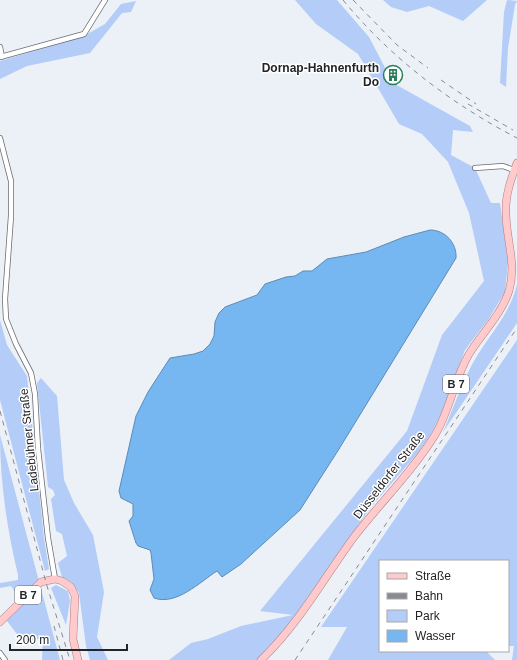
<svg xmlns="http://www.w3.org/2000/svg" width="517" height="660" font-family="Arial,sans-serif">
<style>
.green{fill:#b3ccf8}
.water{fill:#76b7f2;stroke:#5d8bb5}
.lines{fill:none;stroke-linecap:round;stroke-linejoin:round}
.street-casing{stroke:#676a71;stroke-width:6}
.primary-casing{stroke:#b2797c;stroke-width:8}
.street{stroke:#fff;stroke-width:4.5}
.primary{stroke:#ffcacc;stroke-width:7}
.rail{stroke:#888b91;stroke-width:1;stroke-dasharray:5 5;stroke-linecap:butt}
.labels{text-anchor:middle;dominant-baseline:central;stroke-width:3;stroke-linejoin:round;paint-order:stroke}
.shield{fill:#fff;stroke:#646668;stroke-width:1}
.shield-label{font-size:11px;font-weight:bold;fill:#222427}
.poi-label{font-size:12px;font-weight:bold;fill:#222427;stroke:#fff;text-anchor:end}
.street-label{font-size:12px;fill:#222427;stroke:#fff}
</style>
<rect width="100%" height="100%" fill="#ecf0f7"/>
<!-- green -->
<path class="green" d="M 295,0 L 337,0 L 369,37 L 393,83 L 470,126 L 473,132 L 453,130 L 451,155 L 475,168 L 491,203 L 500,203 L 508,262 L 505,292 L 488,320 L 465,350 L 441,414 L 431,434 L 417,454 L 371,507 L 285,630 L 257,660 L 169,660 L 191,643 L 208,639 L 241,626 L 293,615 L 260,611 L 407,431 L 442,335 L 484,281 L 469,213 L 448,162 L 422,134 L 399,124 L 358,54 L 316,24 Z
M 383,0 L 487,0 L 463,21 L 429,6 L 407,12 L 391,7 Z
M 507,0 L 517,1 L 515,5 L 508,48 L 506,87 L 500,83 L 504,12 Z
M 136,1 L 131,12 L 122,13 L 90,53 L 27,66 L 0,79 L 0,61 L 82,37 L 105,24 L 121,4 Z
M 517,284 L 517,323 L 443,432 C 453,409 464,377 477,356 C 491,333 511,312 517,284 Z
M 0,320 L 7,345 L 27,376 L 44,538 L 49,569 L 45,571 L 0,400 Z
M 517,340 L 517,660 L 512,660 L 514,646 L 508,646 L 508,561 L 380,561 L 380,651 L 486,651 L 495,660 L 328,660 L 347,627 L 321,627 Z
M 41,378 L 57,396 L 64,480 L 74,503 L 93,535 L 104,592 L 97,637 L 108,660 L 90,660 L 86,646 L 79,593 L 71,582 L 62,577 L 58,563 L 67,556 L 62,534 L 56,531 L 51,499 L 55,495 L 53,490 L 48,487 L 37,383 Z
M 0,435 L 60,660 L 42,660 L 43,638 L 23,642 L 7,621 L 20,599 L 11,586 L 0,588 L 0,583 L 18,580 L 18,575 C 7,529 0,482 0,435 Z
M 56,585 L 68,591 L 70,601 L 66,625 L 51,588 Z"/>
<!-- water -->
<path class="water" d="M 430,230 C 445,230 457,243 456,258 L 339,449 L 300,510 L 241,564 L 222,577 L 217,571 C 200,582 176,606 154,598 L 150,590 L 154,579 L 151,553 L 150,550 L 138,546 L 136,543 L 129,521 L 133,516 L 133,504 L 121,498 L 119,491 L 136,416 L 148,392 L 170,358 L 194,354 L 203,351 L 210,344 L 214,336 L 215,322 L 219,313 L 225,307 L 257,295 L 265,284 L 286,277 L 295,276 L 303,271 L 312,271 L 327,259 L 366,252 L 404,237 Z"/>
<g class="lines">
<defs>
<path id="street" d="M 0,47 L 2,57
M 0,57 L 84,34 L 105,0
M 0,138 L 11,181 L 11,216 L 5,299 L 6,319 L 16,344 L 31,373 L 35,394 L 38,449 L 48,538 L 55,579
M 475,168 L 503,166 L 514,170
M 0,653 L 5,660"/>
<path id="primary" d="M 0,622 L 41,582 L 55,579 L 62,581 L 71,587 L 75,596 L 73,639 L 78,660
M 261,660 C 298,625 324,578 354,537 C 380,503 412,472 435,435 C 450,410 454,380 469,354 C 482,333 501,315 509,291 C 517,263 506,240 506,213 C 505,196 511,179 517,163"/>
</defs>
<!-- street casing -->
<use href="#street" class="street-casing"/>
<!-- primary casing -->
<use href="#primary" class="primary-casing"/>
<!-- street -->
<use href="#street" class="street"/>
<!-- primary -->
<use href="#primary" class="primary"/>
<!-- rail -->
<path class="rail" d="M 343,0 C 391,58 450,103 517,138
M 353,0 L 397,45 L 428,68
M 441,80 L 476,104
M 468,104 L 513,130
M 0,411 L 47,586 L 70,660
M 54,626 L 63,660
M 295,660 L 517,328"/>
</g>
<!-- icons -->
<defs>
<symbol id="building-ring" viewBox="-11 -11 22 22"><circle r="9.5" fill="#fff" stroke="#278157" stroke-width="1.5"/><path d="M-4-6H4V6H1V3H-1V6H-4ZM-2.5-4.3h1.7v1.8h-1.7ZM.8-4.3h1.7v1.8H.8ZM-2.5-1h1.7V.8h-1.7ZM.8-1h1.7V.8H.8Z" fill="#278157"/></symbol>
</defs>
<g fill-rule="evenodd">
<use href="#building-ring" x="382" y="64" width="22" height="22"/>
</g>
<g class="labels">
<!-- shield labels -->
<g class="shield">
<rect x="443" y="375" width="26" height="18" rx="3"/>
<rect x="15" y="586" width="26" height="18" rx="3"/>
</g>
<g class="shield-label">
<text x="456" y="384">B 7</text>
<text x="28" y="595">B 7</text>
</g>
<!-- poi labels -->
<g class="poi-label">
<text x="379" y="68">Dornap-Hahnenfurth<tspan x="379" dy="14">Do</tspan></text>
</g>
<!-- street labels -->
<g class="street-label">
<text transform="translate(29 440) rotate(-96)">Ladebühner Straße</text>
<text transform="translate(389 475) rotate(-52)">Düsseldorfer Straße</text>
</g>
</g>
<!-- legend -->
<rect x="379" y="560" width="130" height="92" fill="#ffffff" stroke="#a7a7a9"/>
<rect x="387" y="573" width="20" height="6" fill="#ffcacc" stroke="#a7a7a9"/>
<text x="415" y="580" font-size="12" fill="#222427">Straße</text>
<rect x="387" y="593" width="20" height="6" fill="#888b91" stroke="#a7a7a9"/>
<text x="415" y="600" font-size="12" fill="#222427">Bahn</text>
<rect x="387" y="610" width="20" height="12" fill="#b3ccf8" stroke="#a7a7a9"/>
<text x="415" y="620" font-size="12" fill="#222427">Park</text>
<rect x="387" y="630" width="20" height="12" fill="#76b7f2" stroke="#a7a7a9"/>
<text x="415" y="640" font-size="12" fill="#222427">Wasser</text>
<!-- scale -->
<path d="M10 644v6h117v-6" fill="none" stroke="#222427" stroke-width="2"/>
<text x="16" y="644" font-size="12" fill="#222427" stroke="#ffffff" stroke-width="3" paint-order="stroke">200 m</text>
</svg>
